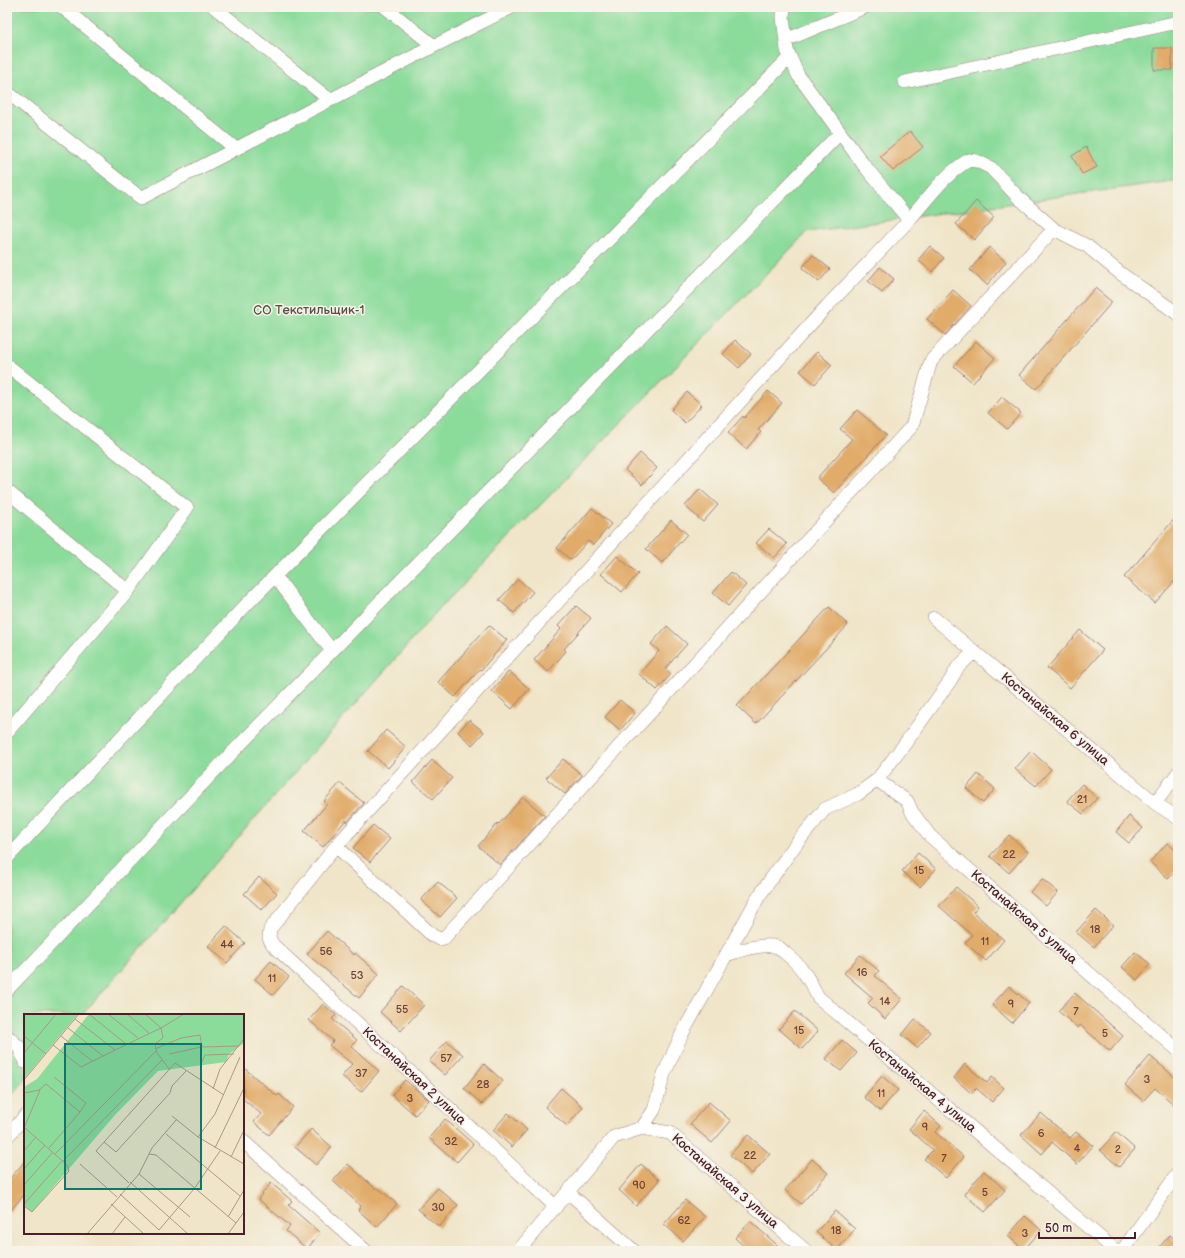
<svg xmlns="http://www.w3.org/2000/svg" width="1185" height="1258" font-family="'Balsamiq Sans',sans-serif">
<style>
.green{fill:#8bdb9b;stroke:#6a7d63}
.building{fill:#e1ab69}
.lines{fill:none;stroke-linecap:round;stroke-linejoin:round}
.minor-casing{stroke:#9d827a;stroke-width:14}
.minor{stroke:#fff;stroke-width:13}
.labels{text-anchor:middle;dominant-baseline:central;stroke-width:3;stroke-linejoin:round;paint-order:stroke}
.number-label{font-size:11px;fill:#70423a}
.park-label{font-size:13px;fill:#5a4e47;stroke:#f7f3e8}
.street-label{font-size:13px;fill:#4a1f2b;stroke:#f7f3e8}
.inset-road{fill:none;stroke:#ae968a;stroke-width:1}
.view{fill:#0f766e;fill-opacity:0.15;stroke:#0f766e;stroke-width:2}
.inset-edge{fill:none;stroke:#4a1f2b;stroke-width:2}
</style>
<rect width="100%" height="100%" fill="#f7f3e8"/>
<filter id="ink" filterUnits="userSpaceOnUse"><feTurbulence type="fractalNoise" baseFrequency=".025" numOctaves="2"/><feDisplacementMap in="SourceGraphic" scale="8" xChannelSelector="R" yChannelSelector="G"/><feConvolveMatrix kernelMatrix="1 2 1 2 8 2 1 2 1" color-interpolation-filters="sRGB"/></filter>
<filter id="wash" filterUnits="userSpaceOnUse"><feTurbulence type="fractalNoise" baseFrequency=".012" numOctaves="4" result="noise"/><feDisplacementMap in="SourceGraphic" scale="16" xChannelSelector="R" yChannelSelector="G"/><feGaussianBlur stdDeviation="0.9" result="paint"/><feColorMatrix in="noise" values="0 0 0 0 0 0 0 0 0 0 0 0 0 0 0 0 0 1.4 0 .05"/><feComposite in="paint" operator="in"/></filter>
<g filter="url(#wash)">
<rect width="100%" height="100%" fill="#f0e5c9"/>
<!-- green -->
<path class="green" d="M 7,7 L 1178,7 L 1178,180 L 807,232 L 439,609 L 82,1015 L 25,1015 L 25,1080 L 7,1101 Z"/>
<g id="blocks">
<!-- building -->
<path class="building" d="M 1154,48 L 1172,48 L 1172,70 L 1154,70 Z
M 910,131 L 923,147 L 893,171 L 880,156 Z
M 1086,147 L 1097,167 L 1082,174 L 1072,156 Z
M 976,201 L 994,217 L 974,240 L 956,224 Z
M 930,246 L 944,258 L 932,272 L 918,260 Z
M 989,247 L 1006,262 L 987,285 L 970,270 Z
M 813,255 L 830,269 L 819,282 L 802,268 Z
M 880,267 L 894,279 L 882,293 L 868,281 Z
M 1095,288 L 1112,302 L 1036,389 L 1019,375 Z
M 953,290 L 971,306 L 945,335 L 927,319 Z
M 735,340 L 751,354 L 739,368 L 723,354 Z
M 976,341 L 995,358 L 973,383 L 954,366 Z
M 817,352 L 832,365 L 815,384 L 800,371 Z
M 768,391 L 782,403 L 758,430 L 761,432 L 746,449 L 728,433 L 743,416 L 744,418 Z
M 687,392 L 702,405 L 685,423 L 671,410 Z
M 1002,397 L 1021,413 L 1007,429 L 988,413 Z
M 857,410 L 886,435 L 834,493 L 817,478 L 852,439 L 840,429 Z
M 640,453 L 657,468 L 642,485 L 625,470 Z
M 700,489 L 718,505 L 703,522 L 685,506 Z
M 592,508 L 611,524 L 593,545 L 588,541 L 571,560 L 557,548 Z
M 1178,515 L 1178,577 L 1155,603 L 1124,577 Z
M 671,520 L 687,534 L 662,563 L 646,549 Z
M 769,529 L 787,544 L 774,558 L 756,543 Z
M 617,556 L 638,574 L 622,592 L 601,574 Z
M 731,572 L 746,585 L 728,606 L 713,593 Z
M 518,579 L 533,592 L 514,613 L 499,600 Z
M 576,606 L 591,618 L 564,649 L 566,651 L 548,672 L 534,660 L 561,629 L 558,626 Z
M 829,607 L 848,625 L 756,724 L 737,706 Z
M 489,625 L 507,640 L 481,670 L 480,669 L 455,697 L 438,682 Z
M 667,626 L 687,644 L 665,669 L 671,674 L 657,690 L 639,674 L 659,651 L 651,644 Z
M 1080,630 L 1103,650 L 1070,688 L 1047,668 Z
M 509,671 L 529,689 L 512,709 L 492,691 Z
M 620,700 L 635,713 L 620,730 L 605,717 Z
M 469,720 L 484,732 L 472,745 L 458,732 Z
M 386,730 L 406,747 L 388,768 L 368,751 Z
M 1031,751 L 1051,769 L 1036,786 L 1015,769 Z
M 563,759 L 582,775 L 565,794 L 546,778 Z
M 432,760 L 452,778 L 433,799 L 413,782 Z
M 978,774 L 995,789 L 983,803 L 966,788 Z
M 340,783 L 364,803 L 347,822 L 346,820 L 323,847 L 304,831 L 327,804 L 324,801 Z
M 1082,784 L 1097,798 L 1083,814 L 1067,801 Z
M 523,797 L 545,816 L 500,865 L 478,846 L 498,823 L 499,824 Z
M 1129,816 L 1143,828 L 1129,843 L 1116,832 Z
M 373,825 L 390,839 L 370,862 L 353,848 Z
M 1009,835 L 1028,852 L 1009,873 L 990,856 Z
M 1167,843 L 1178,852 L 1178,868 L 1168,879 L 1150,862 Z
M 918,853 L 936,869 L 920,887 L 902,871 Z
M 259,877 L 277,893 L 262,910 L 244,894 Z
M 1042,879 L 1058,892 L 1046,906 L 1030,892 Z
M 438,882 L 457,898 L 440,917 L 421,900 Z
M 956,887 L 978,906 L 973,912 L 1004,940 L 986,961 L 965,943 L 972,935 L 939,906 Z
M 1096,910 L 1113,925 L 1094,947 L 1076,932 Z
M 226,926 L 245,943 L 227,963 L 208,946 Z
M 327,931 L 354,955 L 355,953 L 379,974 L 359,998 L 307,954 Z
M 1135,952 L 1150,964 L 1137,980 L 1122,967 Z
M 860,955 L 879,971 L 875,976 L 902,999 L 885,1019 L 868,1003 L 873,998 L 844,973 Z
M 271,961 L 289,977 L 273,995 L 255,979 Z
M 403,986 L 424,1005 L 401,1031 L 380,1012 Z
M 1009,986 L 1029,1003 L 1012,1023 L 992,1005 Z
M 1075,993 L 1123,1036 L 1110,1051 L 1080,1025 L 1078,1028 L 1058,1011 Z
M 323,1004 L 336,1015 L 332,1019 L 357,1040 L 351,1046 L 379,1071 L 361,1092 L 342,1076 L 352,1064 L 329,1045 L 333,1041 L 309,1020 Z
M 795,1011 L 818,1031 L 802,1049 L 779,1029 Z
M 915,1019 L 931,1032 L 917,1048 L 902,1035 Z
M 842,1040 L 857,1053 L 841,1071 L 826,1059 Z
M 447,1041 L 463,1055 L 445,1075 L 429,1061 Z
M 1150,1056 L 1178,1080 L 1178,1108 L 1155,1088 L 1143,1101 L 1125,1085 Z
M 484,1064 L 503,1081 L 482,1104 L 464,1088 Z
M 965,1064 L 987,1083 L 992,1077 L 1004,1088 L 992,1102 L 976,1088 L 971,1093 L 954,1078 Z
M 243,1067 L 277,1096 L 279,1094 L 293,1107 L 269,1135 L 254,1122 L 261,1114 L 243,1099 Z
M 882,1076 L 898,1090 L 880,1111 L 864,1097 Z
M 405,1080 L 429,1100 L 415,1115 L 392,1095 Z
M 561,1088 L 583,1107 L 567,1126 L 545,1107 Z
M 709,1102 L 731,1121 L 712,1143 L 690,1124 Z
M 924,1111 L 941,1126 L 935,1132 L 964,1157 L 946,1178 L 924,1159 L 933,1150 L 909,1129 Z
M 508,1113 L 527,1130 L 512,1147 L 493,1130 Z
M 1041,1113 L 1070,1138 L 1076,1132 L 1093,1146 L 1077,1164 L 1052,1142 L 1042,1154 L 1021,1135 Z
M 445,1119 L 473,1144 L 457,1162 L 429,1138 Z
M 311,1129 L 332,1147 L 316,1165 L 295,1147 Z
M 1116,1132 L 1135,1149 L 1119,1167 L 1100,1150 Z
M 748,1135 L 770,1154 L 752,1174 L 730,1155 Z
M 812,1159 L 828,1173 L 801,1204 L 785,1190 Z
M 25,1161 L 25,1194 L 7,1214 L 7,1182 Z
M 348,1164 L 376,1189 L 377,1187 L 397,1204 L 377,1227 L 358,1210 L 361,1206 L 333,1181 Z
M 641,1164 L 659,1180 L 636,1206 L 619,1190 Z
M 984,1171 L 1005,1190 L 985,1212 L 964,1194 Z
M 271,1183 L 292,1201 L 288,1205 L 320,1233 L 307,1249 L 286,1231 L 290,1226 L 258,1199 Z
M 438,1188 L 458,1205 L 439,1227 L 418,1209 Z
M 685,1200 L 705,1217 L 683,1241 L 664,1224 Z
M 835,1211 L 855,1229 L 837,1250 L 816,1232 Z
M 1025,1216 L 1041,1230 L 1024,1250 L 1008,1236 Z
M 750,1221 L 784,1251 L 749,1251 L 735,1238 Z
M 1170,1235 L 1178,1242 L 1178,1251 L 1156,1251 Z"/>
</g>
</g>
<g filter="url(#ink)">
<use href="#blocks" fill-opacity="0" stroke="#9d827a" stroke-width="1"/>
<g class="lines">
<defs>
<path id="minor" d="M 62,7 L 236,149
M 214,7 L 330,100
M 784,7 L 783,17 L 787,50 L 798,75 L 863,164 L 909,220
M 786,40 L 865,7
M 434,46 L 512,7
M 905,82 L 1178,22
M 7,92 L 141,198 L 434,46 L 385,7
M 7,365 L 187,508 L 128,591 L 7,491
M 275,576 L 332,651
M 934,618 L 1155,803 L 1178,818
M 7,732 L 128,591
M 877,780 L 907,801 L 912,812 L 930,836 L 1178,1050
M 1155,803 L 1178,773
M 336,846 L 433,936 L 440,939 L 444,938 L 912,426 L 931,361 L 1054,229
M 7,858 L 246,605 L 790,57
M 726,955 C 741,950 762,943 778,947 C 780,948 783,951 785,953 C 801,965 809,979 818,997 L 1116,1251
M 7,990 L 222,763 L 840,133
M 7,1036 L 19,1047 L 25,1062
M 642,1128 L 654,1110 L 664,1074 L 682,1034 L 759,896 L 796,844 L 825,809 L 858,794 L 877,780 L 904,745 L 950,681 L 958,667 L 974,652
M 7,1137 L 25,1116
M 243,1141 L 366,1251
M 568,1192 L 634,1251
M 556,1207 L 273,945 L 269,938 L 270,929 L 336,846 L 828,305 C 855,277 882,249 909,220 C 927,200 944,174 969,160 L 977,161 L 991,168 L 1019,198 L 1054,229 L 1087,246 L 1120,273 L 1178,314
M 518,1251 L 614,1137 L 642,1128 L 670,1133 L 806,1251
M 1122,1251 L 1178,1173"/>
</defs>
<!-- minor casing -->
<use href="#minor" class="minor-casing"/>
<!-- minor -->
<use href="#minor" class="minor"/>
</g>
</g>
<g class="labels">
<!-- number labels -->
<g class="number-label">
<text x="1082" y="799">21</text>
<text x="1009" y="854">22</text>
<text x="919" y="870">15</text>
<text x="1095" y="929">18</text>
<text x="985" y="941">11</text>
<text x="227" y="944">44</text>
<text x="326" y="951">56</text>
<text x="862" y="972">16</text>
<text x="357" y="975">53</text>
<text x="272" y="978">11</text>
<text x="885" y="1001">14</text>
<text x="1011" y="1004">9</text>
<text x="402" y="1009">55</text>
<text x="1076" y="1011">7</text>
<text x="799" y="1030">15</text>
<text x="1105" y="1033">5</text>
<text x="446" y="1058">57</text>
<text x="361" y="1073">37</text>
<text x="1147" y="1079">3</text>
<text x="483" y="1084">28</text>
<text x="881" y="1093">11</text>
<text x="410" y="1098">3</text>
<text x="925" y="1127">9</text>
<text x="1041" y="1133">6</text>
<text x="451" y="1141">32</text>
<text x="1077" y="1148">4</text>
<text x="1118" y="1149">2</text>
<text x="750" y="1155">22</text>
<text x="944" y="1158">7</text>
<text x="639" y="1185">90</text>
<text x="985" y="1192">5</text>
<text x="438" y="1207">30</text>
<text x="684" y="1220">62</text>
<text x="836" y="1230">18</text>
<text x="1025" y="1233">3</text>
</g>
<!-- park labels -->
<g class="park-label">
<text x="309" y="310">СО Текстильщик-1</text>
</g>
<!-- street labels -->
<g class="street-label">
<text transform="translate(1055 719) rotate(40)">Костанайская 6 улица</text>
<text transform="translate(1024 917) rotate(41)">Костанайская 5 улица</text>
<text transform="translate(414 1076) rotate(43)">Костанайская 2 улица</text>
<text transform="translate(922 1086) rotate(40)">Костанайская 4 улица</text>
<text transform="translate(725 1181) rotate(41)">Костанайская 3 улица</text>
</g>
</g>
<!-- overview -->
<g transform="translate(24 1014)">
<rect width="220" height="220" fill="#f0e5c9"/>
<path d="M 0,0 L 54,0 L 0,65 ZM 65,0 L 220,0 L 220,29 L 205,40 L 202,48 L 134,57 L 91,101 L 8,198 L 0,191 L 0,73 L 13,65 Z" fill="#8bdb9b"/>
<path class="inset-road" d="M 65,0 L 102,30M 84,0 L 114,24M 103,0 L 125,19M 44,14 L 79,42M 0,22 L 22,40M 37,22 L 68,47M 29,31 L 57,53 L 91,36 L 51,5M 131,35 L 157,24 L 176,21 L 178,33M 91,36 L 137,14 L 121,0M 0,39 L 32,0M 145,40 L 177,33 L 215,32M 178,48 L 181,41 L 210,40M 146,56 L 133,39 L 131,30 L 139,24 L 137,14 L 160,0M 0,66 L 55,0M 189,75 L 196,55 L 219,26M 15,76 L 22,70 L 56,98 L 62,89 L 30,63M 0,79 L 16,76 L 0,114M 148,102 L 174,123 L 220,150M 0,113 L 43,151 L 45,157 L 8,198 L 0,192M 142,120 L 216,182M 174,123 L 191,100 L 216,43M 80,128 L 92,138 L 146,79 L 148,72 L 162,57M 25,134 L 56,98M 191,134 L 220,74M 0,137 L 12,123M 31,140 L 132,37M 125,140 L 132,141 L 212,209M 207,143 L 220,116M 39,147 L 138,46M 56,150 L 93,183M 0,155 L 21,131M 115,160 L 128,134 L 153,105M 106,168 L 164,220M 105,169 L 72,137 L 151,49 L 200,81M 0,171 L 29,138M 96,180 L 135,216 L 170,175 L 196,137M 0,190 L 38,147M 87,190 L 120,220M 204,203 L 220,176M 63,220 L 115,160 L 166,203M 88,220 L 101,203M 204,220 L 220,198"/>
<path class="view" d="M 41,30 L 177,30 L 177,175 L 41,175 Z"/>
<rect width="220" height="220" class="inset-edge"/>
</g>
<!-- margin -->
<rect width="1185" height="1258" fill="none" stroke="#f7f3e8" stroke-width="24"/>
<!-- scale -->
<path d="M1039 1232v6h96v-6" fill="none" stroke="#4a1f2b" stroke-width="2"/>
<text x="1045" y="1232" font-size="12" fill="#4a1f2b" stroke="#f7f3e8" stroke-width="3" paint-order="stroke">50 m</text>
</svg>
